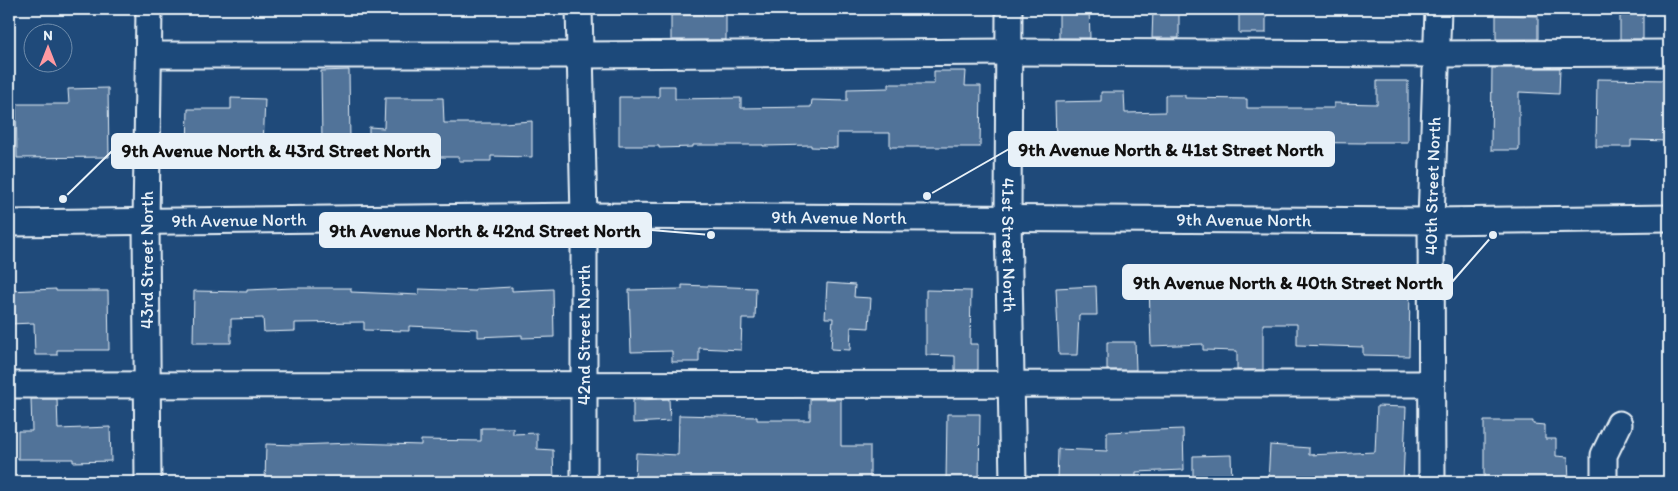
<svg xmlns="http://www.w3.org/2000/svg" width="1678" height="491" font-family="Itim,sans-serif">
<style>
.building{fill:#517399;stroke:#e8f1f8}
.lines{fill:none;stroke-linecap:round;stroke-linejoin:round}
.minor-casing{stroke:#e8f1f8;stroke-width:29}
.minor{stroke:#1f4a7a;stroke-width:25}
.labels{text-anchor:middle;dominant-baseline:central;stroke-width:4;stroke-linejoin:round;paint-order:stroke}
.street-label{font-size:18px;fill:#e8f1f8;stroke:#1f4a7a}
.leader{fill:none;stroke:#e8f1f8;stroke-width:2}
.callout-dot{fill:#e8f1f8;stroke:#1f4a7a;stroke-width:2}
.callout{fill:#e8f1f8;stroke:#e8f1f8;stroke-width:2}
.callout-label{font-size:19px;text-anchor:middle;font-weight:bold;fill:#111}
</style>
<rect width="100%" height="100%" fill="#1f4a7a"/>
<filter id="ink" filterUnits="userSpaceOnUse"><feTurbulence type="fractalNoise" baseFrequency=".02" numOctaves="2"/><feDisplacementMap in="SourceGraphic" scale="10" xChannelSelector="R" yChannelSelector="G"/><feConvolveMatrix kernelMatrix="1 2 1 2 8 2 1 2 1" color-interpolation-filters="sRGB"/></filter>
<g filter="url(#ink)">
<!-- building -->
<path class="building" d="M 1059,9 L 1089,9 L 1090,38 L 1059,38 Z
M 1153,9 L 1179,9 L 1179,38 L 1152,38 Z
M 1239,9 L 1266,9 L 1266,33 L 1239,33 Z
M 1620,9 L 1643,9 L 1643,39 L 1620,39 Z
M 705,12 L 726,12 L 726,40 L 671,40 L 671,15 L 705,15 Z
M 1496,15 L 1538,16 L 1538,39 L 1496,39 Z
M 1492,68 L 1560,68 L 1559,94 L 1519,92 L 1519,150 L 1491,150 Z
M 349,70 L 350,141 L 322,142 L 321,71 Z
M 934,71 L 966,71 L 965,86 L 981,86 L 980,147 L 890,147 L 890,133 L 837,133 L 837,148 L 811,147 L 811,145 L 763,146 L 763,145 L 693,145 L 693,147 L 659,148 L 659,146 L 619,146 L 619,97 L 659,97 L 659,86 L 675,86 L 675,99 L 741,98 L 741,108 L 811,107 L 812,100 L 847,101 L 847,89 L 889,88 L 889,84 L 934,84 Z
M 1597,79 L 1669,80 L 1669,141 L 1631,140 L 1631,147 L 1596,147 Z
M 1377,81 L 1408,81 L 1408,142 L 1365,142 L 1365,143 L 1259,142 L 1258,139 L 1204,139 L 1204,142 L 1165,142 L 1165,136 L 1091,136 L 1056,138 L 1055,102 L 1101,101 L 1101,92 L 1124,92 L 1125,113 L 1165,112 L 1165,95 L 1185,95 L 1185,98 L 1247,99 L 1247,108 L 1334,108 L 1334,103 L 1377,104 Z
M 108,88 L 109,157 L 17,158 L 16,104 L 69,104 L 68,89 Z
M 231,98 L 265,99 L 263,147 L 222,146 L 222,149 L 187,149 L 188,109 L 231,109 Z
M 385,98 L 443,98 L 444,123 L 503,123 L 532,121 L 532,157 L 491,156 L 491,161 L 459,161 L 459,157 L 369,157 L 369,127 L 384,128 Z
M 1194,282 L 1228,283 L 1228,286 L 1282,286 L 1282,283 L 1316,284 L 1316,289 L 1363,291 L 1363,285 L 1410,286 L 1409,356 L 1363,355 L 1363,347 L 1297,345 L 1297,324 L 1263,324 L 1263,370 L 1237,370 L 1237,351 L 1203,350 L 1203,344 L 1151,346 L 1149,286 L 1194,285 Z
M 827,283 L 855,285 L 854,297 L 871,298 L 869,328 L 851,327 L 850,350 L 831,349 L 833,318 L 825,318 Z
M 682,285 L 756,288 L 755,319 L 742,319 L 741,350 L 699,348 L 699,362 L 672,362 L 672,351 L 631,352 L 629,290 L 682,289 Z
M 1096,286 L 1097,315 L 1079,315 L 1077,355 L 1059,355 L 1056,288 Z
M 512,287 L 512,291 L 553,289 L 554,337 L 522,338 L 522,335 L 478,337 L 478,329 L 409,326 L 409,331 L 364,330 L 364,322 L 295,323 L 295,331 L 264,332 L 263,318 L 231,319 L 231,343 L 193,343 L 194,291 L 247,292 L 247,290 L 293,288 L 351,288 L 351,292 L 419,295 L 419,289 L 476,291 L 476,289 Z
M 56,289 L 56,291 L 108,291 L 109,350 L 57,350 L 57,355 L 35,355 L 34,323 L 9,324 L 9,291 Z
M 926,290 L 971,291 L 970,344 L 978,344 L 978,370 L 955,370 L 955,356 L 926,355 Z
M 1107,342 L 1135,342 L 1136,370 L 1107,370 Z
M 31,399 L 57,399 L 58,429 L 110,427 L 111,461 L 73,462 L 73,459 L 18,459 L 18,431 L 32,431 Z
M 669,399 L 670,421 L 633,423 L 633,400 Z
M 810,399 L 841,399 L 841,446 L 870,446 L 870,482 L 635,482 L 636,453 L 678,455 L 679,415 L 757,417 L 757,420 L 810,420 Z
M 1377,406 L 1406,407 L 1403,482 L 1268,482 L 1270,445 L 1309,448 L 1309,455 L 1375,452 Z
M 947,414 L 980,414 L 979,482 L 946,482 Z
M 1484,421 L 1533,421 L 1533,424 L 1545,425 L 1545,439 L 1556,439 L 1556,456 L 1568,457 L 1569,482 L 1484,482 Z
M 481,428 L 513,428 L 513,434 L 537,433 L 537,449 L 553,450 L 554,482 L 265,482 L 266,444 L 296,445 L 353,443 L 421,445 L 421,440 L 481,441 Z
M 1183,429 L 1184,470 L 1136,472 L 1136,482 L 1057,482 L 1058,449 L 1107,451 L 1107,432 Z
M 1231,455 L 1232,482 L 1193,482 L 1193,456 Z"/>
<g class="lines">
<defs>
<g id="minor">
<path d="M 579,9 L 584,216 L 584,482"/>
<path id="s1" d="M 1009,9 L 1008,219 L 1013,482"/>
<path d="M 149,55 L 581,55 L 1009,52 L 1436,54 L 1669,53"/>
<path id="s2" d="M 9,223 L 584,216 L 1431,221 L 1669,218"/>
<path d="M 9,385 L 1431,384"/>
<path d="M 148,482 L 146,223 L 149,9"/>
<path id="s3" d="M 1432,482 L 1431,221 L 1438,9"/>
<path d="M 1604,482 L 1604,455 L 1619,424"/>
</g>
</defs>
<!-- minor casing -->
<use href="#minor" class="minor-casing"/>
<!-- minor -->
<use href="#minor" class="minor"/>
</g>
</g>
<g class="labels">
<!-- street labels -->
<g class="street-label">
<text stroke="none"><textPath href="#s3" startOffset="296">40th Street North</textPath></text>
<text stroke="none"><textPath href="#s2" startOffset="830">9th Avenue North</textPath></text>
<text stroke="none"><textPath href="#s2" startOffset="1235">9th Avenue North</textPath></text>
<text stroke="none"><textPath href="#s2" startOffset="230">9th Avenue North</textPath></text>
<text stroke="none"><textPath href="#s1" startOffset="236">41st Street North</textPath></text>
<text transform="translate(147 260) rotate(-90)">43rd Street North</text>
<text transform="translate(584 335) rotate(-90)">42nd Street North</text>
</g>
</g>
<!-- callouts -->
<path class="leader" d="M927 196L1009 149M63 199L112 151M711 235L651 230M1493 235L1452 282"/>
<g class="callout-dot">
<circle cx="927" cy="196" r="5"/>
<circle cx="63" cy="199" r="5"/>
<circle cx="711" cy="235" r="5"/>
<circle cx="1493" cy="235" r="5"/>
</g>
<g class="callout">
<rect x="1009" y="132" width="325" height="34" rx="5"/>
<rect x="112" y="134" width="328" height="34" rx="5"/>
<rect x="320" y="213" width="331" height="34" rx="5"/>
<rect x="1123" y="265" width="329" height="34" rx="5"/>
</g>
<g class="callout-label">
<text x="1171" y="156">9th Avenue North &amp; 41st Street North</text>
<text x="276" y="157">9th Avenue North &amp; 43rd Street North</text>
<text x="485" y="237">9th Avenue North &amp; 42nd Street North</text>
<text x="1288" y="289">9th Avenue North &amp; 40th Street North</text>
</g>
<!-- margin -->
<rect width="1678" height="491" fill="none" stroke="#1f4a7a" stroke-width="30"/>
<rect x="15" y="15" width="1648" height="461" fill="none" stroke="#e8f1f8" stroke-width="2" filter="url(#ink)"/>
<!-- north arrow -->
<g transform="translate(48 48)"><circle r="24" fill="#1f4a7a" stroke="#6f8dac"/>
<path d="M0-4L9 19L0 12L-9 19Z" fill="#ff9aa2"/>
<text y="-8" font-size="14" font-weight="bold" text-anchor="middle" fill="#e8f1f8">N</text>
</g>
</svg>
